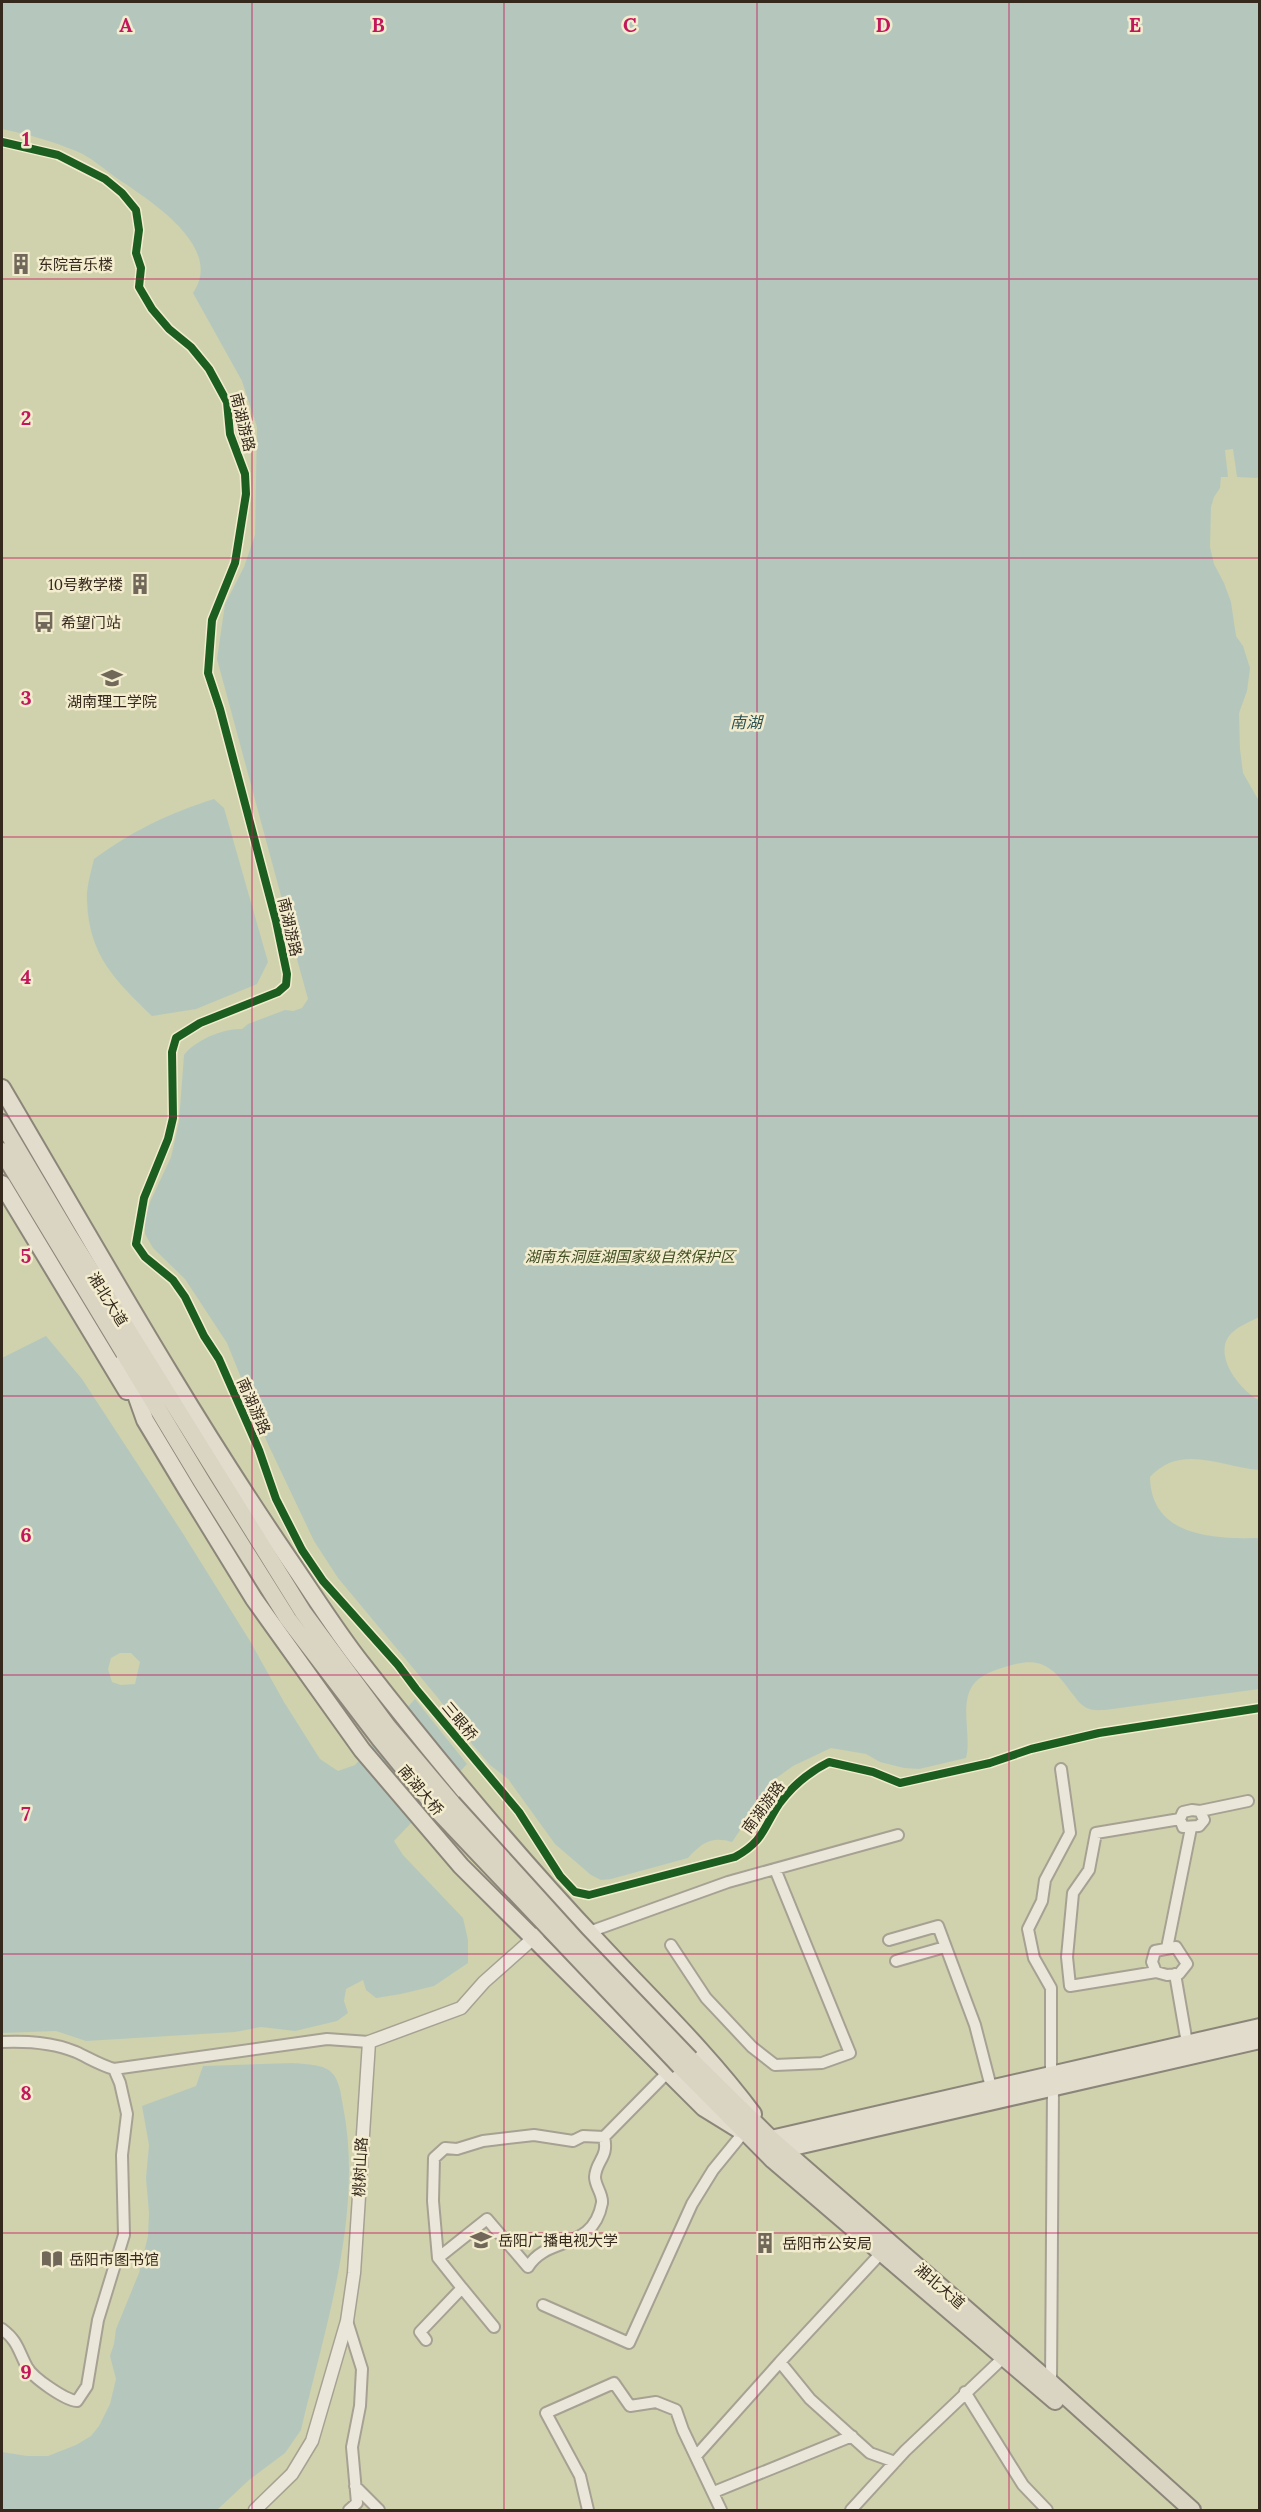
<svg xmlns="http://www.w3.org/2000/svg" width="1261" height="2512" font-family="Lora,'Noto Sans SC',serif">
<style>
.green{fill:#cfd2ac}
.water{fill:#b5c7bd;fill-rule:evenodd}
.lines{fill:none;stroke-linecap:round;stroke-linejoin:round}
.minor-casing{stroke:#a7a193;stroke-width:14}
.tertiary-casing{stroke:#a7a193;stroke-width:15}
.primary-casing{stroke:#8c867a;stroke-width:20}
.trunk-casing{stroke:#8c867a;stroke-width:20}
.minor{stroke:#eae6da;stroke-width:10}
.tertiary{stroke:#eae6da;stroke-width:12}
.primary{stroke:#e1dccc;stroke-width:16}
.trunk{stroke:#dad4c3;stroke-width:16}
.trunk-bridge-casing{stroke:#8c867a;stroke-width:20;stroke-linecap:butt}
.trunk-bridge{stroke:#dad4c3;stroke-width:16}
.cycleway-casing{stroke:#f4ecce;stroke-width:11}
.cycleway{stroke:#1b5e20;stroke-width:8}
.grid{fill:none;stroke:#c2185b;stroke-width:1.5;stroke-opacity:0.55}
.labels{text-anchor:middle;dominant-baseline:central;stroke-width:5;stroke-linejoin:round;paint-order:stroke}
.poi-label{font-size:15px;fill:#34291c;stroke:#f4ecce;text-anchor:start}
.street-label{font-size:15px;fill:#34291c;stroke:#f4ecce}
.park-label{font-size:15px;font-style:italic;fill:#415023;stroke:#f4ecce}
.water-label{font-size:16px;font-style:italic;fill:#2c5353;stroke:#f4ecce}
.grid-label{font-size:20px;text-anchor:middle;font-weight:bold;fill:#c2185b;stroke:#f4ecce;stroke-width:5;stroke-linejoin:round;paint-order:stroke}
</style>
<rect width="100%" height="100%" fill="#e2dcca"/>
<!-- green -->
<path class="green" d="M 2,2 L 1259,2 L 1259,2510 L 2,2510 Z"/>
<!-- water -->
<path class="water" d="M 2,2 L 1259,2 L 1259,476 L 1257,478 L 1237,477 L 1233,449 L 1225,450 L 1228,477 L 1221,477 L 1220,488 L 1214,497 L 1211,507 L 1210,547 L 1214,564 L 1224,583 L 1231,602 L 1236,636 L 1243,646 L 1250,668 L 1247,691 L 1239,713 L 1240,749 L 1243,773 L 1259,801 L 1259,1317 C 1252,1321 1241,1325 1234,1331 C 1209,1351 1239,1390 1259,1400 L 1259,1470 C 1221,1467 1181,1443 1150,1477 C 1151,1537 1214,1539 1259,1538 L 1259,1689 L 1105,1710 C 1100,1710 1092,1711 1087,1708 C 1080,1705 1076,1698 1071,1692 C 1051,1664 1038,1656 1005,1667 C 994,1670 980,1675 973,1685 C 959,1705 972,1736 966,1758 L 919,1769 L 904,1768 L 880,1762 L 866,1754 L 831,1748 L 793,1766 L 775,1779 L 732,1842 C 711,1836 702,1843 688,1858 L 611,1879 L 601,1880 L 591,1875 L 555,1844 L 508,1779 L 490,1765 L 472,1744 L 438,1698 L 338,1578 L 314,1541 L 267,1442 L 227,1343 L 185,1279 L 153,1248 L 145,1234 L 145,1218 L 150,1202 L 171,1157 L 179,1122 L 184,1055 C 195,1040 224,1028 242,1029 L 248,1024 L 285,1010 L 293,1011 L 302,1008 L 308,999 L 290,934 L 293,927 L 287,918 L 217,659 L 225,604 L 244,567 L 255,535 L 257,427 L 242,381 L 193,293 C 225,247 149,200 118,179 C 105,170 91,157 76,151 C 52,141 27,134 2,129 Z
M 214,799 L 224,808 L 268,962 L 257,984 L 196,1009 L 152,1016 C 115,980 89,956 87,901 C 86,888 91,872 94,859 C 134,830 167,814 214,799 Z
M 46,1336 L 82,1379 L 182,1532 L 250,1641 L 284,1702 L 320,1759 L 338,1771 L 355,1765 L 415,1699 L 467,1764 L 394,1841 L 403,1855 L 463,1918 L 468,1940 L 468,1963 L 434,1986 L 401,1994 L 376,1998 L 366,1990 L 363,1980 L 346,1989 L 344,2001 L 348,2013 L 337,2021 L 295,2031 L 261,2027 L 235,2032 L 86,2041 L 56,2031 L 2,2033 L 2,1358 ZM 120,1653 L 131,1653 L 140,1662 L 135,1684 L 121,1685 L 112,1682 L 108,1669 L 111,1658 Z
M 292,2063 C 303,2064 323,2064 331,2072 C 340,2080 341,2096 343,2106 C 364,2212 325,2327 301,2430 L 285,2453 L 249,2480 L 217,2510 L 2,2510 L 2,2452 L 27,2456 L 48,2456 L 76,2445 L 91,2436 L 99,2426 L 110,2404 L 116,2379 L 110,2356 L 114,2344 L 116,2329 L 139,2273 L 148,2236 L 149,2213 L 146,2178 L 149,2145 L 142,2106 L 196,2086 L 203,2066 Z"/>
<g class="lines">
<defs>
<path id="minor" d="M 1200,1811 L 1192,1810 L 1183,1812 L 1180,1819 L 1183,1827 L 1199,1826 L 1204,1820 L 1200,1811 L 1248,1801
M 589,1932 L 728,1882 L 898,1835
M 889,1940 L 938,1926 L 975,2025 L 991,2087
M 671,1945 L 706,1998 L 752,2047 L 775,2065 L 822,2063 L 850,2053 L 775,1869
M 1167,1948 L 1191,1828
M 896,1961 L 945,1947
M 1156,1972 L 1152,1962 L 1155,1951 L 1176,1947 L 1187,1964 L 1179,1974 L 1167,1975 L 1156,1972 L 1070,1986 L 1067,1957 L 1073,1893 L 1089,1870 L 1096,1833 L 1180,1819
M 1175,1974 L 1187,2043
M 2,2042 C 27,2041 52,2042 76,2052 C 89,2058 100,2065 114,2069 L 327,2039 L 369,2042
M 1051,2073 L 1051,1988 L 1034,1958 L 1028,1929 L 1042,1901 L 1045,1880 L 1070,1833 L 1061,1769
M 882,2252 L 780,2362 L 810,2399 L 870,2453 L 895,2462
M 438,2258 L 487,2219 L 528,2267 C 547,2235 593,2252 602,2203 C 603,2194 595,2186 595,2177 C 596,2160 609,2158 604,2137
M 462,2288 L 494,2327
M 543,2305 L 629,2343 L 692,2204 L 713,2170 L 744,2132
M 347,2321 L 362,2369 L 360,2406 L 352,2447 L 357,2503 L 349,2510
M 2,2329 C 18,2341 18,2350 27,2367 C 33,2378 65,2400 77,2401 L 87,2386 L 98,2320 L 124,2235 L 122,2155 L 127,2114 L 120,2083 L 114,2069
M 426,2340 L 420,2332 L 462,2288 L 438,2258 L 433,2201 L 434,2158 L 445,2148 L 457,2149 L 483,2141 L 534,2135 L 573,2141 L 583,2136 L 604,2137 L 667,2073
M 1051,2383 L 1053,2086
M 965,2392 L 1023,2485 L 1047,2510
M 696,2456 L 780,2362
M 355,2486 L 379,2510
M 714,2492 L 852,2436
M 588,2510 L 580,2476 L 546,2413 L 614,2383 L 630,2406 L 656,2402 L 676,2410 L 683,2430 L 721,2510
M 851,2510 L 905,2451 L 1003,2358"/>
<path id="tertiary" d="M 255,2510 L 292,2474 L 312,2441 L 347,2321 L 354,2273 L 369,2042 L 461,2008 L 484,1982 L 538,1934"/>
<path id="primary" d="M 2,1088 C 95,1246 185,1407 289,1559 C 313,1594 336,1631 362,1664 C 437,1760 515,1854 599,1943 C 651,1999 707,2052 753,2114
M 2,1184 L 127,1391
M 124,1361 L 145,1420 L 187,1490 L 254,1599 L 362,1750 L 461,1866 L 704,2108 L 738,2129
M 762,2146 L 771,2139 L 1260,2027
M 776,2157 L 784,2149 L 1260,2040"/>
<path id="trunk" d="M 2,1123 L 68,1234 L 303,1612 L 388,1727 L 452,1803
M 2,1151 L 202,1482 L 288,1619 L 379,1738 L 440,1813
M 690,2059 L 771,2139 L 1051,2383 L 1192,2510
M 680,2066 L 773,2160 L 1055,2401"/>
</defs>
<!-- minor casing -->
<use href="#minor" class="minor-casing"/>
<!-- tertiary casing -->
<use href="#tertiary" class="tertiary-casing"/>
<!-- primary casing -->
<use href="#primary" class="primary-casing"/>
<!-- trunk casing -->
<use href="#trunk" class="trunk-casing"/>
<!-- minor -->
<use href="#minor" class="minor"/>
<!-- tertiary -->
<use href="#tertiary" class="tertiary"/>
<!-- primary -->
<use href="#primary" class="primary"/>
<!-- trunk -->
<use href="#trunk" class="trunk"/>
<defs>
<path id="trunk-bridge" d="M 452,1803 L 577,1941 L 690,2059
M 440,1813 L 680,2066"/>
</defs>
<!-- trunk-bridge casing -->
<use href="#trunk-bridge" class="trunk-bridge-casing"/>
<!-- trunk-bridge -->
<use href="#trunk-bridge" class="trunk-bridge"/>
<defs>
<path id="cycleway" d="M 2,142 L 58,155 L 105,179 L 122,193 L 136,210 L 139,230 L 136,253 L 141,268 L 139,287 L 152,309 L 169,329 L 191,347 L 209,369 L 227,402 L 230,434 L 245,474 L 246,494 L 235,563 L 212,620 L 208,673 L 220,709 L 276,921 L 287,974 L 286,985 L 278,992 L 200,1023 L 176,1038 L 172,1052 L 173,1118 L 168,1139 L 144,1198 L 136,1244 L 145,1257 L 173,1280 L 185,1297 L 204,1336 L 219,1359 L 259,1450 L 276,1499 L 302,1550 L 323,1581 L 398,1665 L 416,1689 L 519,1812 L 560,1876 L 575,1892 L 589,1895 L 735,1857 C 764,1841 763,1828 779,1804 C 793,1785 809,1772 829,1762 L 873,1772 L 900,1783 L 990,1763 L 1031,1749 L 1099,1733 L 1260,1708"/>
</defs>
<!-- cycleway casing -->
<use href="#cycleway" class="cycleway-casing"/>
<!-- cycleway -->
<use href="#cycleway" class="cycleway"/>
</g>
<!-- grid -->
<path class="grid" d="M 252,2 L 252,2510M 504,2 L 504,2510M 757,2 L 757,2510M 1009,2 L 1009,2510M 2,279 L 1260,279M 2,558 L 1260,558M 2,837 L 1260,837M 2,1116 L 1260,1116M 2,1396 L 1260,1396M 2,1675 L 1260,1675M 2,1954 L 1260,1954M 2,2233 L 1260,2233"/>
<!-- icons -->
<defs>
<symbol id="building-bare" viewBox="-9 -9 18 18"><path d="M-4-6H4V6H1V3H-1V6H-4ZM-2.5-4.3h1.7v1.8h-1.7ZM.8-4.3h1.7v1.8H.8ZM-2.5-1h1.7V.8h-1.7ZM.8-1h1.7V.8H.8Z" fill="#716859" stroke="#f4ecce" stroke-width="2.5" paint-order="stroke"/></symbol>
<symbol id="bus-bare" viewBox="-9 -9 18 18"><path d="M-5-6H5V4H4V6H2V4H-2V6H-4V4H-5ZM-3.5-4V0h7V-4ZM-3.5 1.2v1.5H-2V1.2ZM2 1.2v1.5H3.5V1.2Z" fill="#716859" stroke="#f4ecce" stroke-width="2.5" paint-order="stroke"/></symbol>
<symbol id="university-bare" viewBox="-9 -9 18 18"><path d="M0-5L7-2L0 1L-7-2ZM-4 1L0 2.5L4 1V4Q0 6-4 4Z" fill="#716859" stroke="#f4ecce" stroke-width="2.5" paint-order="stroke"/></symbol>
<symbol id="library-bare" viewBox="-9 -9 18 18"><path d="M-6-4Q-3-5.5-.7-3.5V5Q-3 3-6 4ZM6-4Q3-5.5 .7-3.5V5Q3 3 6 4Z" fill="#716859" stroke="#f4ecce" stroke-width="2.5" paint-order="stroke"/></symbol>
</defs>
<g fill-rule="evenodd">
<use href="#building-bare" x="6" y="249" width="30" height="30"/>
<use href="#building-bare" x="125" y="569" width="30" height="30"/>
<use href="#bus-bare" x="29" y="607" width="30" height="30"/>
<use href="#university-bare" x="97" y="663" width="30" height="30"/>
<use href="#university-bare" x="466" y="2225" width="30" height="30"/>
<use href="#building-bare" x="750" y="2228" width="30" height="30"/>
<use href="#library-bare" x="37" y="2244" width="30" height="30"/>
</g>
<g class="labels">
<!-- poi labels -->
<g class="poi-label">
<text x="38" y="264">东院音乐楼</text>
<text x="123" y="584" text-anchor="end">10号教学楼</text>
<text x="61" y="622">希望门站</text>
<text x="112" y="701" text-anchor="middle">湖南理工学院</text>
<text x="498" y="2240">岳阳广播电视大学</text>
<text x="782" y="2243">岳阳市公安局</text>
<text x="69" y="2259">岳阳市图书馆</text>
</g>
<!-- street labels -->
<g class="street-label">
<text transform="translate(243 422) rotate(76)">南湖游路</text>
<text transform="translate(290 927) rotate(77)">南湖游路</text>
<text transform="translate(108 1299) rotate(58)">湘北大道</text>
<text transform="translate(254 1406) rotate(66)">南湖游路</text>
<text transform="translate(460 1721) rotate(50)">三眼桥</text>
<text transform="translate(421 1790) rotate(50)">南湖大桥</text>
<text transform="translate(763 1807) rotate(-54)">南湖游路</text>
<text transform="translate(360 2167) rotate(-87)">桃树山路</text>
<text transform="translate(940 2286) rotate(41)">湘北大道</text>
</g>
<!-- park labels -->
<g class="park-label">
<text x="630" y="1256">湖南东洞庭湖国家级自然保护区</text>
</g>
<!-- water labels -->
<g class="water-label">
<text x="746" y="722">南湖</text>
</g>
</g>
<g class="grid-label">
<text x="126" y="32">A</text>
<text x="378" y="32">B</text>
<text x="630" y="32">C</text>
<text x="883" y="32">D</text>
<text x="1135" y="32">E</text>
<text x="26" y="146">1</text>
<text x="26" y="425">2</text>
<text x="26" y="705">3</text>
<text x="26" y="984">4</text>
<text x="26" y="1263">5</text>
<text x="26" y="1542">6</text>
<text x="26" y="1821">7</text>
<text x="26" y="2100">8</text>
<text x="26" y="2379">9</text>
</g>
<!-- border -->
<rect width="1261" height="2512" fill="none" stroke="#34291c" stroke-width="6"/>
</svg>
